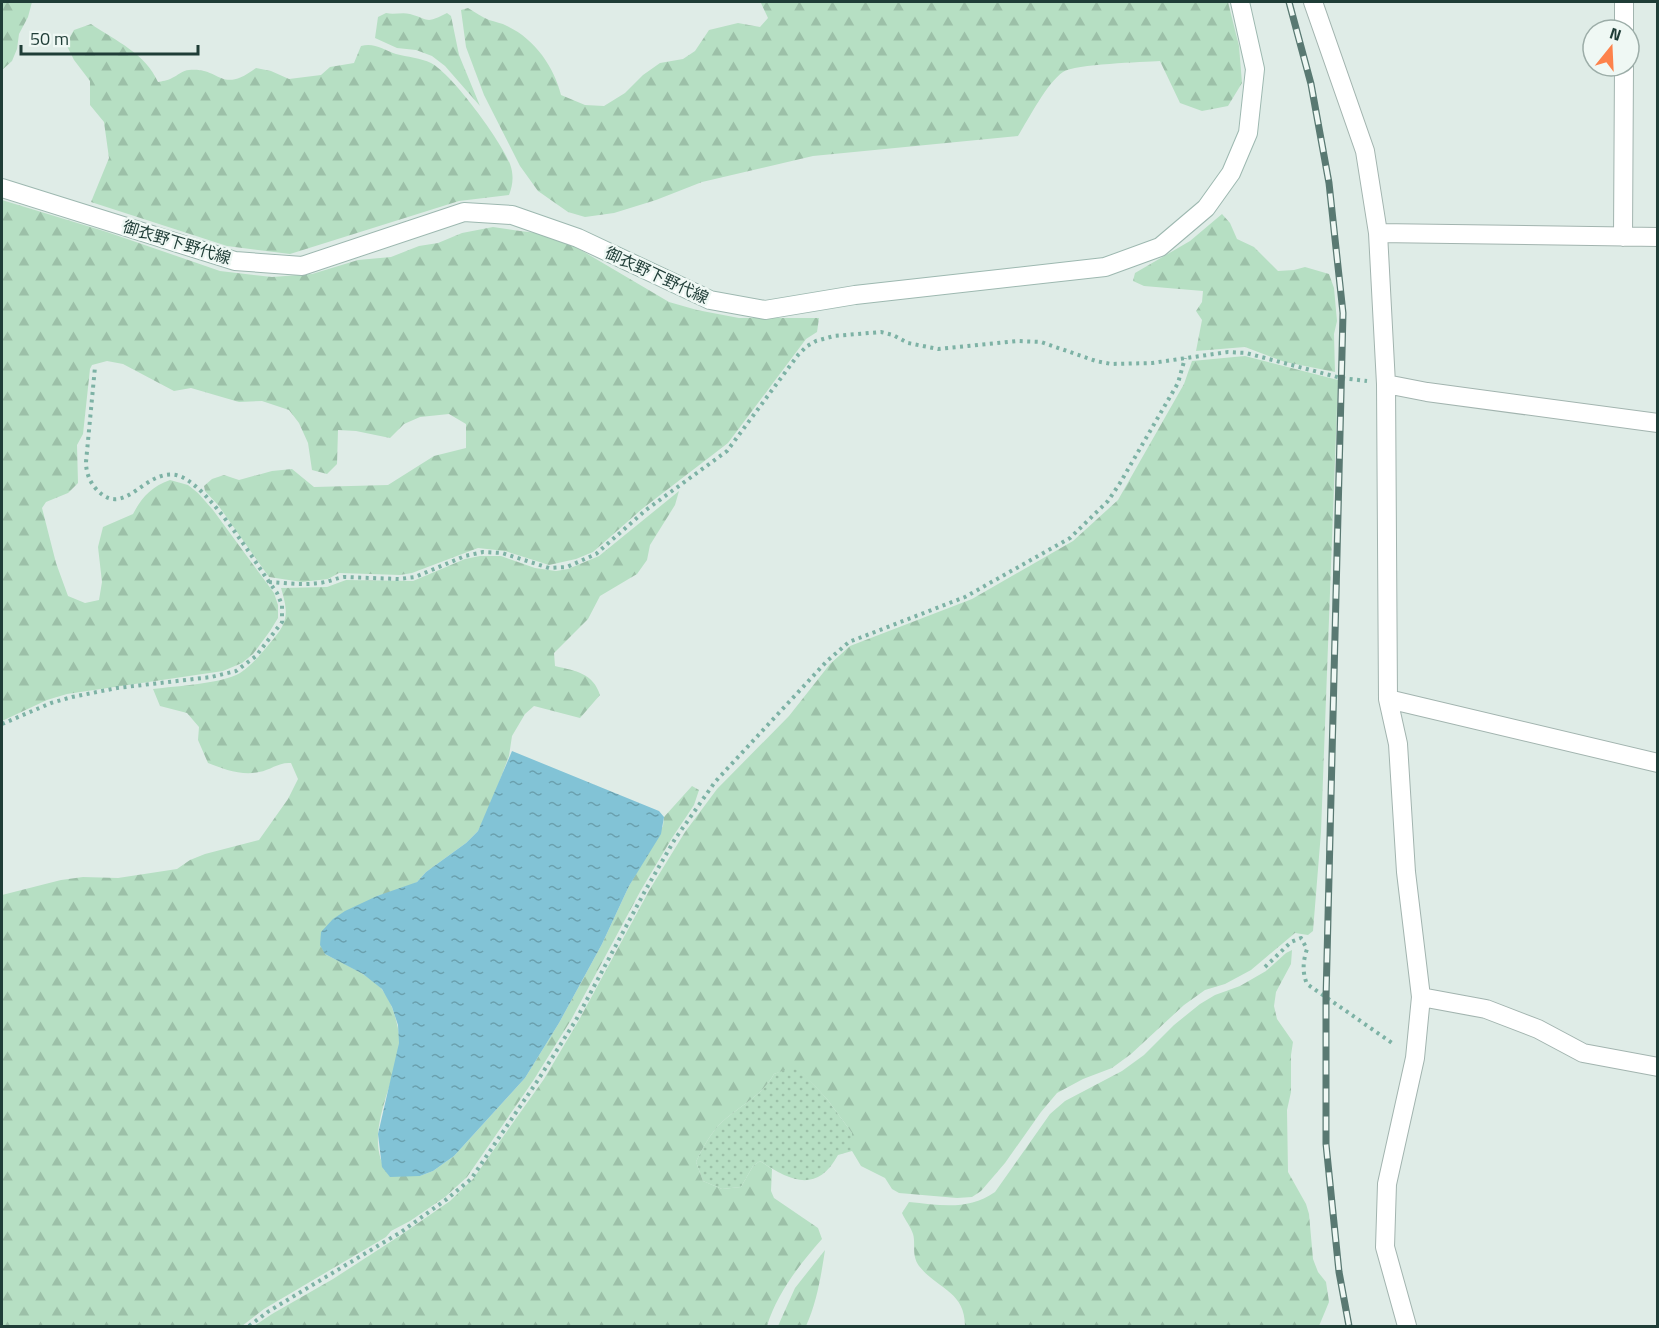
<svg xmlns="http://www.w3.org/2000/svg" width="1659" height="1328" font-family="'Titillium Web','Noto Sans JP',sans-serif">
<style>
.grass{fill:url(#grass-dots)}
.forest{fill:url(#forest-firs)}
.water{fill:url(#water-ripples)}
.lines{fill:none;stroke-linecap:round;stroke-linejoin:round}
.street-casing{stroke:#a2b4af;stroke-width:20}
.secondary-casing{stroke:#9db8b0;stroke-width:20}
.path{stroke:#7db2a5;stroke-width:4;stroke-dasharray:3 4.5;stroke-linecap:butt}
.street{stroke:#fff;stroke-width:18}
.secondary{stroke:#fff;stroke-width:18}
.rail-casing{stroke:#597972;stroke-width:7}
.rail{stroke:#eff8f4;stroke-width:4.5;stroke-dasharray:14;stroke-linecap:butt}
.labels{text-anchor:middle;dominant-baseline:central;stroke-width:5;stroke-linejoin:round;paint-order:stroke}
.street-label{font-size:16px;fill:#1f3d37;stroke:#eff8f4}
</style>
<defs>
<pattern id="grass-dots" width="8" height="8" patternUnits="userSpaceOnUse" patternTransform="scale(1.5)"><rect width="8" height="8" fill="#b6dfc3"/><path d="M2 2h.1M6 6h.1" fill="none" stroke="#9cc0a8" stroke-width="1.8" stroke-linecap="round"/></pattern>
<pattern id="forest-firs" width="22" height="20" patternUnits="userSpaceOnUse" patternTransform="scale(1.5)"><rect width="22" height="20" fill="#b6dfc3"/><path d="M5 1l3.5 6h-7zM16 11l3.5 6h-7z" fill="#9cc0a8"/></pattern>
<pattern id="water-ripples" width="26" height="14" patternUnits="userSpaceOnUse" patternTransform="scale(1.5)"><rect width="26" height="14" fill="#82c3d6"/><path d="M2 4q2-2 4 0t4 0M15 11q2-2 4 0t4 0" fill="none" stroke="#6aa0ae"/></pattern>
</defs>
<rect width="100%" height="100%" fill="#dfece7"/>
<!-- grass -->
<path class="grass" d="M 796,1065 L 827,1099 L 852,1133 L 852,1151 L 838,1155 C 817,1194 790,1181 760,1161 L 753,1166 L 741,1187 L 722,1189 L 703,1181 L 696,1162 C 703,1147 710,1134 722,1122 C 741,1105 762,1096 774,1074 Z"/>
<!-- forest -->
<path class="forest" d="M 2,2 L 32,2 L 28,17 L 19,34 L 17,49 L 12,61 L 2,70 Z
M 759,2 L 1228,2 L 1239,46 L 1242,83 L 1228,106 L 1202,111 L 1180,103 L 1160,61 C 1143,62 1075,64 1063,72 C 1047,83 1029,118 1018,136 L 813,156 L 702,182 L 656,200 L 614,213 L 585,217 L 568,212 L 538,191 L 520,166 L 484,95 L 466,47 L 461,10 L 468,8 C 475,12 482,17 489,20 C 495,22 502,23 507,26 C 535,39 554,67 561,95 L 585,105 L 604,106 L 625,93 L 643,75 L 660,63 L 683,59 L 695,51 L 709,30 L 738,23 L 760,27 L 768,18 L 761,3 Z
M 386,13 C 394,15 402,12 410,14 C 431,20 425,24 447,13 L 451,16 L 459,55 L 480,106 L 445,66 L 432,56 L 416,50 L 397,48 L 375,38 L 378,17 Z
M 91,24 C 116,41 146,54 158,82 C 162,81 167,81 172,78 C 177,76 183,70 189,70 C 221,67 220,95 256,68 L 271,71 L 289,79 L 321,75 L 330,67 L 354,63 L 361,46 C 374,42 384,50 396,54 C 407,57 421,58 431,63 C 453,75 501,141 510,164 C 514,175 513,185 509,195 L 459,201 L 290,254 L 227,246 L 91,202 L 109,158 L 104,122 L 90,105 L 90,81 L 74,60 L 66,44 L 74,30 Z
M 2,200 L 107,232 L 220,271 L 272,277 L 312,274 L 358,260 L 391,257 L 419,246 L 438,243 L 462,233 L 493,227 L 520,231 L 546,234 L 574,246 L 669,302 L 697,310 L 739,318 L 819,318 L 817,332 L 806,339 L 728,443 L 642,509 L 593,552 L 576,559 L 549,565 L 505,551 L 478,548 L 412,573 L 400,575 L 339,573 L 328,579 L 302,582 L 269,577 L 218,505 L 205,491 L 204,486 L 212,479 L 224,475 L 239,480 L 272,471 L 292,469 L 314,487 L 388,485 L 434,456 L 466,448 L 466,424 L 449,414 L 420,417 L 404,424 L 390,438 L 356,431 L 338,430 L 337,464 L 327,474 L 312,470 L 308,443 L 299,423 L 289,410 L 262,401 L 239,402 L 191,388 L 174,391 L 123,364 L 107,361 L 92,365 L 90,369 L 83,434 L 77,445 L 78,483 L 68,493 L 46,502 L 42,508 L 56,563 L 68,596 L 85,603 L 99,600 L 102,582 L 98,547 L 103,527 L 133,514 C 142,497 151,487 170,480 L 188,485 L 198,493 L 213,510 L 274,593 L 278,605 L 278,618 L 270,631 L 253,654 L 242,663 L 223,671 L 67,694 L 47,700 L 2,721 Z
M 1222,214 L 1230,223 L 1237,239 L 1254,247 L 1278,271 L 1294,270 L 1305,267 L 1329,274 L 1334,288 L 1337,321 L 1334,334 L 1335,372 L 1285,362 L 1245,347 L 1196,351 L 1202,320 L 1196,311 L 1202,302 L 1203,291 L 1144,286 L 1133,281 L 1135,273 L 1190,241 Z
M 1245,356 L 1338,380 L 1321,832 L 1313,931 L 1308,935 L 1295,933 L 1251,970 L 1225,984 L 1205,990 L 1184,1005 L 1131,1054 L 1112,1068 L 1083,1079 L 1057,1093 L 1041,1112 L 1005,1163 L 981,1191 L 972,1197 L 957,1198 L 899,1193 L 892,1189 L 885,1178 L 861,1166 L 852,1151 L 852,1133 L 827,1099 L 796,1066 L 774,1074 C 762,1096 741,1105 722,1122 C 710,1134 703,1147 696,1162 L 703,1181 L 722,1189 L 741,1187 L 753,1166 L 760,1161 L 772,1169 L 771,1191 L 774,1198 L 818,1228 L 822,1239 C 800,1264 777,1293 767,1326 L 254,1326 L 272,1314 L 333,1279 L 401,1235 L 450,1201 L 473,1179 L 544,1079 L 579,1020 L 650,889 L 685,832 L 717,789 L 789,716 L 830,664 L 850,646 L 972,599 L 1073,541 L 1118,500 L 1184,384 L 1192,361 Z
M 679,491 L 675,505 L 650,545 L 647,560 L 637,574 L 600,596 L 588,619 L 554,653 L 555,666 C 576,671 593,673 600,695 L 580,718 L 534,706 L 525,714 L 512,736 L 509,756 L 491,804 L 478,831 L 466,843 L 426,872 L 417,882 L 406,888 L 377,896 L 325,954 C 344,964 364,972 380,987 C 387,995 392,1006 395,1016 C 397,1024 400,1034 399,1043 C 397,1085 359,1138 390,1176 L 420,1176 L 433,1171 L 454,1156 L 525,1078 L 559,1023 L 602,944 L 629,886 L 663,826 L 664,817 L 692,786 L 699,790 L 694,805 L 672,838 L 641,890 L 571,1020 L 533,1081 L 467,1177 L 445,1197 L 410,1221 L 391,1231 L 386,1237 L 264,1309 L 242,1326 L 2,1326 L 2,895 L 61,880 L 83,877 L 118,878 L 177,869 L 190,860 L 205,854 L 259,840 L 288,799 L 298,779 L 291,763 C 278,762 271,770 259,772 C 242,776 223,769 208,763 L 198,740 L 199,727 L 187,713 L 160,706 L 153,689 C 176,686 221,684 240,673 C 252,665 261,654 270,643 C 288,623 289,614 281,588 L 327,587 L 346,580 L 413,581 L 465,559 L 480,556 L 501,556 L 535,568 L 556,571 L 568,569 L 599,556 Z
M 1292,950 L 1291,964 L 1276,992 L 1274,1006 L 1277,1019 L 1293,1042 L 1291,1055 L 1291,1092 L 1287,1110 L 1288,1172 L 1306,1204 L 1309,1214 L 1313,1259 L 1318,1272 L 1326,1282 L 1329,1302 L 1319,1326 L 965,1326 C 965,1291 937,1289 919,1266 C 911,1255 916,1244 913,1234 C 911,1227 905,1220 902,1213 L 909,1202 C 940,1205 968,1211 995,1192 L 1050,1114 L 1065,1101 L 1122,1071 L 1144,1055 L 1174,1025 L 1200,1004 L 1215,995 L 1240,986 L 1266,971 L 1286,953 Z
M 825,1250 C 821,1276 817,1302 806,1326 L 778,1326 L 795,1288 Z"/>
<!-- water -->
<path class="water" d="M 512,751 L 659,811 L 664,817 L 661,834 L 629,886 L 602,944 L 559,1023 L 525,1078 L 454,1156 L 433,1171 L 420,1176 L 390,1177 L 382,1167 L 378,1134 L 399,1043 L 398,1025 L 392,1007 L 382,989 L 363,974 L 325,954 L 320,945 L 321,932 L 333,919 L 345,911 L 377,896 L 417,882 L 426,872 L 466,843 L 478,831 Z"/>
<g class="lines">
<defs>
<path id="street" d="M 1313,2 L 1365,151 L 1378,233 L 1386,384 L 1388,699 L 1398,744 L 1406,872 L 1421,997 L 1415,1058 L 1387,1184 L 1385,1247 L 1407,1326
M 1624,30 L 1624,2
M 1378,233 L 1658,237
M 1623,237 L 1624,66
M 1386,384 L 1427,392 L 1658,423
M 1388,699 L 1658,763
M 1421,997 L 1486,1009 L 1538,1029 L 1583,1053 L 1658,1067"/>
<path id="secondary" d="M 2,188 L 235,261 L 302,266 L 464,212 L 512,215 L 578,238 L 710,300 L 765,310 L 855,295 L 1105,267 L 1160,247 L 1206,208 L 1231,173 L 1248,133 L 1255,69 L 1240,2"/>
</defs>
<!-- street casing -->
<use href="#street" class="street-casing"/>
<!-- secondary casing -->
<use href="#secondary" class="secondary-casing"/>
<!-- path -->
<path class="path" d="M 269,582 C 287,583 306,586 325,582 C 331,581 337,578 344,577 L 399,579 L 415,577 L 465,556 L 483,552 L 502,553 L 549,568 L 567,567 L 596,554 L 646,510 L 727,451 L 798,355 L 807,346 L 816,341 L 834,336 L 881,332 L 893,335 L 908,343 L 938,349 L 1017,341 L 1041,342 L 1096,361 L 1111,364 L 1152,363 L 1228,352 L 1246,353 L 1341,378 L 1367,381
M 2,724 L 51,703 L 72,697 L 117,688 L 211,677 L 236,671 L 256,656 L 282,622 L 282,605 L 277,593 C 256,565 208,482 176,475 C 145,469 125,518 98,491 C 90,483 86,473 86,462 L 95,367
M 1265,967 L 1291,942 L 1301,938 L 1307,949 C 1303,961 1302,972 1307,984 L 1395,1045
M 249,1326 L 269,1311 L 401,1232 L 447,1199 L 471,1179 L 538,1080 L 576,1020 L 645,891 L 675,839 L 715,782 L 827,661 L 849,642 L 965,597 L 1070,538 L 1108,501 L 1120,483 L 1178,383 L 1185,358"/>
<!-- street -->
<use href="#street" class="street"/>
<!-- secondary -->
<use href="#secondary" class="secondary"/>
<defs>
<path id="rail" d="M 1289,2 L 1311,84 L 1329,183 L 1343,313 L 1326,998 L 1326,1144 L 1339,1272 L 1349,1326"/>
</defs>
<!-- rail casing -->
<use href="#rail" class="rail-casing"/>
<!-- rail -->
<use href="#rail" class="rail"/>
</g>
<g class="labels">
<!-- street labels -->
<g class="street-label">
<text transform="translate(177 242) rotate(17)">御衣野下野代線</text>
<text transform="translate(657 275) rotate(25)">御衣野下野代線</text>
</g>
</g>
<!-- border -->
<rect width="1659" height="1328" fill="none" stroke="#1f3d37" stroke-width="6"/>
<!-- north arrow -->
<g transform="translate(1611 48) rotate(18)"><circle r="28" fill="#eff8f4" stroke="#9cada8" stroke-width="1.5"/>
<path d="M0-4.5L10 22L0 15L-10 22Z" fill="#fd824b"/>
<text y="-9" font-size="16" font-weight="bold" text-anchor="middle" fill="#1f3d37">N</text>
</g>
<!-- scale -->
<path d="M21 45v9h177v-9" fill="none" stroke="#1f3d37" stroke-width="3"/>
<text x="30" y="45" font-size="18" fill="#1f3d37" stroke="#eff8f4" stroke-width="4.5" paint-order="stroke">50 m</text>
</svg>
